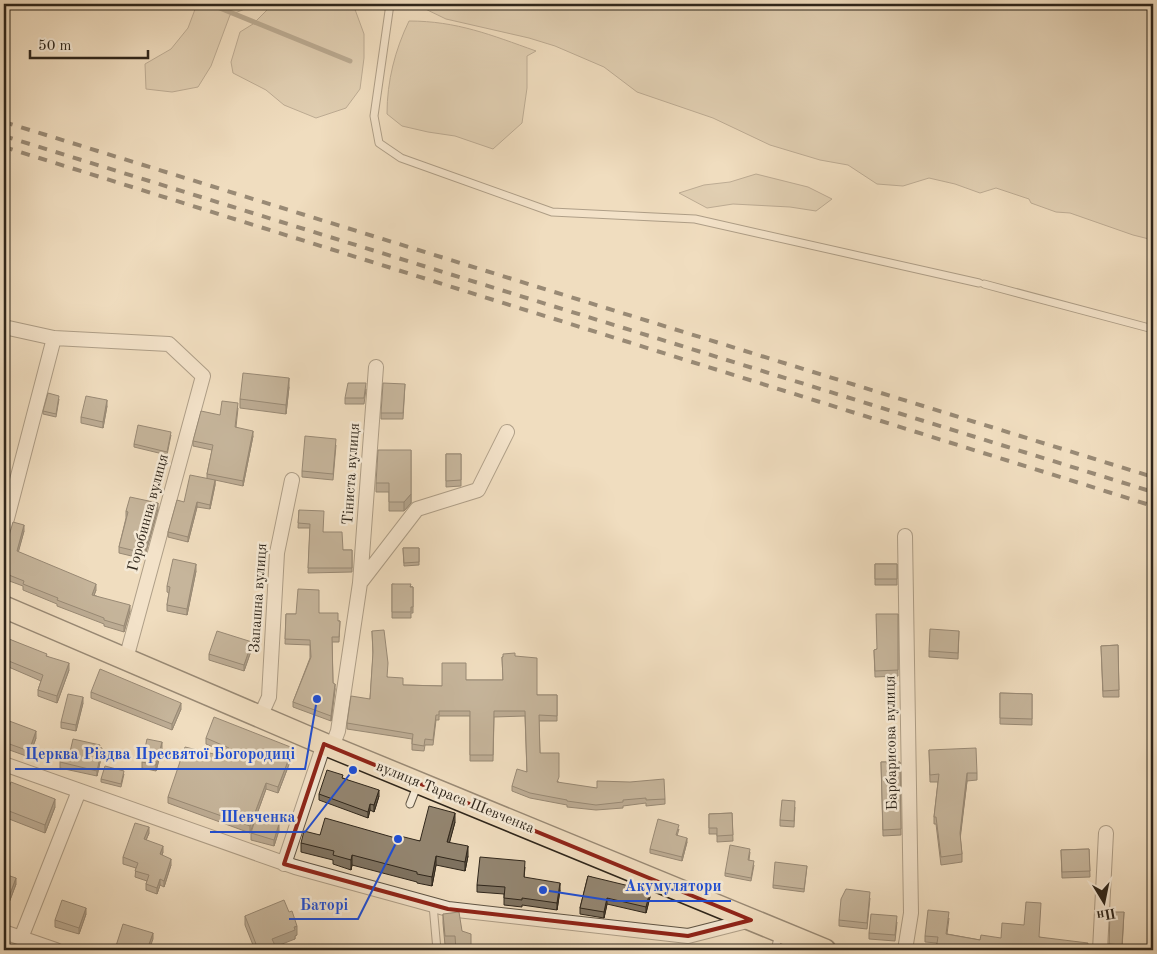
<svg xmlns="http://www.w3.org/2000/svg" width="1157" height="954" font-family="'Old Standard TT',serif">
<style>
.green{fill:#cfbea3;stroke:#7f725f}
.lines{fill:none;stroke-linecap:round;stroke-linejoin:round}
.stream{stroke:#7b6f5c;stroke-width:5}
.lane-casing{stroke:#5f5444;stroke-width:9}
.street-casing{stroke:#5f5444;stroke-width:16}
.primary-casing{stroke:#2f261b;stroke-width:24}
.lane{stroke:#f5e9d5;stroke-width:7}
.street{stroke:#f5e9d5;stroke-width:14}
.primary{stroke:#f0ddbf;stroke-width:21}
.rail{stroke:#2f261b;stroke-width:4;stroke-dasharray:9 9;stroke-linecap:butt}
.wall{fill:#7e7260;stroke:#2f261b}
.shaded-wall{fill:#675d4e;stroke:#2f261b}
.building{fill:#938570;stroke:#2f261b}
.marked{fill:none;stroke:#8f2418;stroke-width:4;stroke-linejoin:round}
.labels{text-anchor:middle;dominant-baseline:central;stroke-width:5;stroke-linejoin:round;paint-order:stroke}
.street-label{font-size:15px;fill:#2f261b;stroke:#f5e9d5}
.leader{fill:none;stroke:#1d4ed8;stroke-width:2}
.callout-dot{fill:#1d4ed8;stroke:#f5e9d5;stroke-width:2}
.callout-label{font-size:16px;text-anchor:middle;font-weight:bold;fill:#1d4ed8;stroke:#f5e9d5;stroke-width:5;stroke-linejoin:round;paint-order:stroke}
</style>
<rect width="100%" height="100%" fill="#f0ddbf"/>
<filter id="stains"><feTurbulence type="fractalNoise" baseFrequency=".004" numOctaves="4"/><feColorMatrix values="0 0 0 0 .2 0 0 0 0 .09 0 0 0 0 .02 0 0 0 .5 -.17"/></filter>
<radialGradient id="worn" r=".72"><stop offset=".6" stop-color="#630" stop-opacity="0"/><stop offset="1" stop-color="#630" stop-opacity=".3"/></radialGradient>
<!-- green -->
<path class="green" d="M 197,4 L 257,4 L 230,15 L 211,66 L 198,87 L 172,92 L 146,89 L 145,64 L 171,49 L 188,28 Z
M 273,4 L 353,4 L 364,34 L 364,58 L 360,89 L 346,108 L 316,118 L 284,105 L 266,90 L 233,73 L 231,62 L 240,32 L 253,24 Z
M 415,4 L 1153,4 L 1153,240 L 1133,235 L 1070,213 L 1056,212 L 1031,203 L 1029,199 L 996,188 L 980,193 L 955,184 L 929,178 L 903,186 L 877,184 L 848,165 L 820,160 L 770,145 L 713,118 L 637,92 L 604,67 L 555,46 L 529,38 L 446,19 Z
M 409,21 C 457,21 491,35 536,51 L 527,56 L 527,88 L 522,123 L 493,149 L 455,136 L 428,132 L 402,126 L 387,114 C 387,81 395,50 409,21 Z
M 756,174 L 808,187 L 832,199 L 816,211 L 790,207 L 733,204 L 707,208 L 679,193 L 704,185 L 730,182 Z"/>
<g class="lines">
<!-- stream -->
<path class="stream" d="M 210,4 L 350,61"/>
<defs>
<path id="lane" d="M 390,4 L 374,116 L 379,143 L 401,158 L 552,212 L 695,219 L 979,283
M 984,284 L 1153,329
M 410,804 L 417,786
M 433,905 L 437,950
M 775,950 L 779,934"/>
<path id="street" d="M 4,327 L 54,338 L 169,344 L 203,376 L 126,659
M 4,530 L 54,338
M 905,536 L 911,913 L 905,950
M 360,583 L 417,509 L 478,490 L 507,432
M 260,717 L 269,697 L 277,553 L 292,480
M 332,747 L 338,731 L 360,583 L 376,367
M 4,764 L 295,867 L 448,909 L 688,936 L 751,920
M 284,864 L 324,744
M 4,932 L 56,950
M 21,938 L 79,791
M 1100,950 L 1106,833"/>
<path id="primary" d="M 4,607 L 324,744 L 825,950"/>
</defs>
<!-- lane casing -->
<use href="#lane" class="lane-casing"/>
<!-- street casing -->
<use href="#street" class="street-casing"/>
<!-- primary casing -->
<use href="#primary" class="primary-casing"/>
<!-- lane -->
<use href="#lane" class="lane"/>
<!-- street -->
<use href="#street" class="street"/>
<!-- primary -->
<use href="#primary" class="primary"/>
<!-- rail -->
<path class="rail" d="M 4,122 L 1153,477
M 4,136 L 1153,492
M 4,147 L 1153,506"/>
</g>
<!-- wall -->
<path class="wall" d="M 405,384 L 403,419 L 381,419 L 381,413 Z
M 289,387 L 286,414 L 240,408 L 240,399 Z
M 366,389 L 364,404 L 345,404 L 345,398 Z
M 59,399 L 56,417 L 43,414 L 43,411 Z
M 107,406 L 103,428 L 81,423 L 81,417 Z
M 238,408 L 236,427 L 253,436 L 243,486 L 215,480 L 215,485 L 210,509 L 197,507 L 188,542 L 168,537 L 168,532 L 184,502 L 207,478 L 207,474 L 212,450 L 193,446 L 193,441 L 220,415 Z
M 171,435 L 167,455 L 134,447 L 134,444 Z
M 336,445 L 333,480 L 302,477 L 302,471 Z
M 411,450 L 411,503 L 404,511 L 389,511 L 389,492 L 376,492 L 376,483 Z
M 446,454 L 461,454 L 461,486 L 446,487 Z
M 158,509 L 144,559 L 119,553 L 119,547 L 126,518 L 126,511 Z
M 299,510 L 343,550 L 352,550 L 352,572 L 308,573 L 310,528 L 298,528 Z
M 24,531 L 18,552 L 96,590 L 94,595 L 130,611 L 124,632 L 104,626 L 104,624 L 57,606 L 57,604 L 23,590 L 23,586 L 4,579 L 4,553 Z
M 403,548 L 419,548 L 419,565 L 404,566 Z
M 875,564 L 897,564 L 897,585 L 875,585 Z
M 196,571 L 187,615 L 167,611 L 167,605 L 169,593 L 167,592 L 167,586 Z
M 392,584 L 413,587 L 413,613 L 411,613 L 411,618 L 392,618 Z
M 319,613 L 338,621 L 340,621 L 339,642 L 332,642 L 333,683 L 335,689 L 331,721 L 293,707 L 293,702 L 310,658 L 310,645 L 285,644 L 286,614 L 296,614 Z
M 898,614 L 898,676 L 875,677 L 874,650 L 877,649 Z
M 372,631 L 387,677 L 403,685 L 442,686 L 466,680 L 503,680 L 502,657 L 515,656 L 537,695 L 557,695 L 557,721 L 539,721 L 540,753 L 559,783 L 665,799 L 665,804 L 646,806 L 646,803 L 623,806 L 623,808 L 596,810 L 567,807 L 567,805 L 530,798 L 512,791 L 512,786 L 527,772 L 525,716 L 494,717 L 493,761 L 470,761 L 470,716 L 439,716 L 439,720 L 436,720 L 433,745 L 425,745 L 424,751 L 412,750 L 412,739 L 347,729 L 347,723 L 370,699 L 373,655 Z
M 959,631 L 958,659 L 929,657 L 929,651 Z
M 4,637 L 47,656 L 69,670 L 57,703 L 38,696 L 38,690 L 41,681 L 4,665 Z
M 1118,645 L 1119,697 L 1103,697 L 1101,646 Z
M 252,648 L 244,671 L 209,660 L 209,654 Z
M 91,692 L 181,709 L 172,730 L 91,698 Z
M 1000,693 L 1032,694 L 1032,725 L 1000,724 Z
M 83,703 L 76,731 L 61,728 L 61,722 Z
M 4,719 L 36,738 L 29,757 L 4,748 Z
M 206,738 L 293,754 L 278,793 L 266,789 L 250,833 L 168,803 L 168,797 L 226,757 L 227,753 L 206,744 Z
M 100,747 L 102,753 L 97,776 L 60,768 L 60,762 L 70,752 Z
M 162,748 L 156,771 L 142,768 L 142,762 Z
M 929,750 L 977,773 L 977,780 L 967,781 L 960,836 L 962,854 L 962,862 L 941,865 L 936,824 L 934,824 L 934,817 L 938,782 L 930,782 Z
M 881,762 L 900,762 L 901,835 L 883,836 Z
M 124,774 L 121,787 L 101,782 L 101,779 Z
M 343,778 L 379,796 L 374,812 L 370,810 L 368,818 L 319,800 L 319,794 Z
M 4,788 L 55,807 L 45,833 L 4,817 Z
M 795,807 L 794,827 L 780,826 L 780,820 Z
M 732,813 L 733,841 L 717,842 L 717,834 L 709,834 L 709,814 Z
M 455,822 L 449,843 L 468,856 L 465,871 L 436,865 L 432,886 L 417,883 L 417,882 L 352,865 L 351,870 L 333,864 L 333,860 L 301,852 L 301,843 L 320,835 L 399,839 L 420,841 Z
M 679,829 L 677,836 L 687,842 L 682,861 L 650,853 L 650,849 Z
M 279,830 L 274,846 L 251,840 L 251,833 Z
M 149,833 L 146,840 L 163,852 L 162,855 L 171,865 L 164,887 L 160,885 L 157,894 L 146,890 L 146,884 L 147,881 L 135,877 L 136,868 L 123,864 L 123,857 Z
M 1089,849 L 1090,877 L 1062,878 L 1061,850 Z
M 750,852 L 749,860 L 754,865 L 751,881 L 725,876 L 725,873 Z
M 807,866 L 804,892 L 773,888 L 773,885 Z
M 525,867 L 524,878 L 560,890 L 557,910 L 522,905 L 522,907 L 504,905 L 504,894 L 477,892 L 477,885 Z
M 4,874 L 16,884 L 7,908 L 4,906 Z
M 588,876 L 650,897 L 646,913 L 607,904 L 604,918 L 580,914 L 580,908 Z
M 870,898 L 867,929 L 839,926 L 839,920 Z
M 1124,912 L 1122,950 L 1109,950 L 1109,944 Z
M 86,914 L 79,934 L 55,927 L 55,920 Z
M 443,914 L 462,931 L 471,950 L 456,950 L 455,945 L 445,945 L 443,923 Z
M 245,916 L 297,935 L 295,936 L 295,939 L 253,945 L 245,925 Z
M 949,918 L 947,934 L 980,940 L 1039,937 L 1088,949 L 1087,950 L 936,950 L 937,943 L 925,942 L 925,936 Z
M 897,922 L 895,941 L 869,939 L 869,933 Z"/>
<!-- shaded-wall -->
<path class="shaded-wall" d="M 9,376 L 9,382 L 4,399 L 4,393 Z
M 289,378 L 289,387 L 286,414 L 286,405 Z
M 107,400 L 107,406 L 103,428 L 103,422 Z
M 253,431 L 253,436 L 243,486 L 243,481 Z
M 215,480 L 215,485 L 210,509 L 210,505 Z
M 411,494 L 411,503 L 404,511 L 404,502 Z
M 197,502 L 197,507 L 188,542 L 188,537 Z
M 158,503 L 158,509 L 144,559 L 144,553 Z
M 24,525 L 24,531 L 17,557 L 17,551 Z
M 196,564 L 196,571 L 187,615 L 187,609 Z
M 96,584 L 96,590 L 92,601 L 92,595 Z
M 130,605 L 130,611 L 124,632 L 124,626 Z
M 252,642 L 252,648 L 244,671 L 244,665 Z
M 69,663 L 69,670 L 57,703 L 57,696 Z
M 335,684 L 335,689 L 331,721 L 331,716 Z
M 83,697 L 83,703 L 76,731 L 76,725 Z
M 181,703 L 181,709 L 172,730 L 172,724 Z
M 36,731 L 36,738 L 29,757 L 29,751 Z
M 162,742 L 162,748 L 156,771 L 156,765 Z
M 102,748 L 102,753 L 97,776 L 97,771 Z
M 293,748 L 293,754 L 278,793 L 278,787 Z
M 967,773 L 967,781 L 960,840 L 960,833 Z
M 266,783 L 266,789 L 250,833 L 250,826 Z
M 379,790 L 379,796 L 374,812 L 374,805 Z
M 55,799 L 55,807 L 45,833 L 45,825 Z
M 370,804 L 370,810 L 368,818 L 368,812 Z
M 455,813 L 455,822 L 447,852 L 447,842 Z
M 279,824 L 279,830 L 274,846 L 274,840 Z
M 149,827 L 149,833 L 144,845 L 144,839 Z
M 687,838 L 687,842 L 682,861 L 682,857 Z
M 163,846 L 163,852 L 160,860 L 160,854 Z
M 468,846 L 468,856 L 465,871 L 465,862 Z
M 352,855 L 352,865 L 351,870 L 351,860 Z
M 436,856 L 436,865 L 432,886 L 432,877 Z
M 171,859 L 171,865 L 164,887 L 164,881 Z
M 16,878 L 16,884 L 7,908 L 7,902 Z
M 160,879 L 160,885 L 157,894 L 157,888 Z
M 560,883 L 560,890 L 557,910 L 557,903 Z
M 650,891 L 650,897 L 646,913 L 646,907 Z
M 607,898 L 607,904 L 604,918 L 604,912 Z
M 86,908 L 86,914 L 79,934 L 79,928 Z
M 297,926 L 297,935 L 295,936 L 295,939 L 272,948 L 272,939 Z
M 153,933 L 153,939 L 149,950 L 147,950 Z"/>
<!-- building -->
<path class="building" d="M 243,373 L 289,378 L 286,405 L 240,399 Z
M 4,374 L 9,376 L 4,393 Z
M 348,383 L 366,383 L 364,398 L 345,398 Z
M 383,383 L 405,384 L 403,413 L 381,413 Z
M 48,393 L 59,396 L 56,414 L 43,411 Z
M 86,396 L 107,400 L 103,422 L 81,417 Z
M 222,401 L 238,403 L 235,427 L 253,431 L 243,481 L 207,474 L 213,445 L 193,441 L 201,411 L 220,415 Z
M 138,425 L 171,432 L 167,452 L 134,444 Z
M 305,436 L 336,439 L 333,474 L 302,471 Z
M 378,450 L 411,450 L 411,494 L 404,502 L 389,502 L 389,483 L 376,483 Z
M 446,454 L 461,454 L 461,480 L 446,481 Z
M 190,475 L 215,480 L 210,505 L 197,502 L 188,537 L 168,532 L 177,500 L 184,502 Z
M 130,497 L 158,503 L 144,553 L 119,547 L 128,512 L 126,511 Z
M 299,510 L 324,511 L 323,532 L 342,532 L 343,550 L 352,550 L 352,568 L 308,568 L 310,524 L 298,523 Z
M 13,522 L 24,525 L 17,551 L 96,584 L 92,595 L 130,605 L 124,626 L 104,620 L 104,618 L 57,600 L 58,598 L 23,584 L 24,581 L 4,573 L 4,553 Z
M 403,548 L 419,548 L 419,562 L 404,563 Z
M 173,559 L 196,564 L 187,609 L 167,605 L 170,587 L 167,586 Z
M 875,564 L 897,564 L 897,579 L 875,579 Z
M 392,584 L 411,584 L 410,587 L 413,587 L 413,607 L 411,607 L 411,612 L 392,612 Z
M 298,589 L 319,590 L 319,613 L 338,613 L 338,621 L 340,621 L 339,637 L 332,637 L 333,683 L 335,684 L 331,716 L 293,702 L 311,657 L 310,640 L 285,639 L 286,614 L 296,614 Z
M 876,614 L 898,614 L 898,670 L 875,671 L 874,650 L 877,649 Z
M 930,629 L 959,631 L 958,653 L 929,651 Z
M 384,630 L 388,663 L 387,677 L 403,678 L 403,685 L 442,686 L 442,663 L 466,663 L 466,680 L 503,680 L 502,657 L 503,657 L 503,654 L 515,653 L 515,656 L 537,658 L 537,695 L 557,695 L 557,716 L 539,715 L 540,753 L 559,753 L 559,777 L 557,782 L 597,788 L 597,781 L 630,782 L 664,779 L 665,799 L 646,800 L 646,798 L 623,800 L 623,802 L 596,805 L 567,801 L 567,800 L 530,793 L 512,786 L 517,769 L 527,772 L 525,711 L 494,711 L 493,755 L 470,755 L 470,711 L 439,711 L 439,715 L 436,715 L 433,740 L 425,739 L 424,746 L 412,744 L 413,734 L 347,723 L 351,696 L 370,699 L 373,652 L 372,631 Z
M 217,631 L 252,642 L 244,665 L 209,654 Z
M 4,637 L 47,654 L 46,656 L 69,663 L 57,696 L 38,690 L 43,675 L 4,659 Z
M 1118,645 L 1119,690 L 1103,691 L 1101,646 Z
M 100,669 L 181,703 L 172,724 L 91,692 Z
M 1000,693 L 1032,694 L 1032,719 L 1000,718 Z
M 68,694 L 83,697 L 76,725 L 61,722 Z
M 214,717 L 293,748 L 278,787 L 266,783 L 250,826 L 168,797 L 185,747 L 226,757 L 229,748 L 206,738 Z
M 4,719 L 36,731 L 29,751 L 4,742 Z
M 73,739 L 100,745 L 99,747 L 102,748 L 97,771 L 60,762 L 63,750 L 70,752 Z
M 147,739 L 162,742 L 156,765 L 142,762 Z
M 976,748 L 977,773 L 967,773 L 960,833 L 962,854 L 941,857 L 936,817 L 934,817 L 939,774 L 930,775 L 929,750 Z
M 881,762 L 900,762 L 901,829 L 883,830 Z
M 105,766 L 124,771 L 121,784 L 101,779 Z
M 327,770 L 343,775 L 342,778 L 379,790 L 374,805 L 370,804 L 368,812 L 319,794 Z
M 11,782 L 55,799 L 45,825 L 4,809 L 4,788 L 8,790 Z
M 782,800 L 795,801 L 794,821 L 780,820 Z
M 429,806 L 455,813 L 447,842 L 468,846 L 465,862 L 436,856 L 432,877 L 417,874 L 417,872 L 352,855 L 351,860 L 333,855 L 334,851 L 301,843 L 304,831 L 320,835 L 325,818 L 399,839 L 400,836 L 420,841 Z
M 732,813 L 733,835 L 717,836 L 717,828 L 709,828 L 709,814 Z
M 256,817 L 279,824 L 274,840 L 251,833 Z
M 658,819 L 679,825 L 676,835 L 687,838 L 682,857 L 650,849 Z
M 135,823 L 149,827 L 144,839 L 163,846 L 160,854 L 171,859 L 164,881 L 160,879 L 157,888 L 146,884 L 149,875 L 135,871 L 138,863 L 123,857 Z
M 730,845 L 750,849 L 748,860 L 754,861 L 751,878 L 725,873 Z
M 1089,849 L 1090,871 L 1062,872 L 1061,850 Z
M 480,857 L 525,861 L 524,877 L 560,883 L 557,903 L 522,898 L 522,900 L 504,898 L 505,887 L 477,885 Z
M 775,862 L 807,866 L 804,889 L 773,885 Z
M 4,874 L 16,878 L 7,902 L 4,900 Z
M 588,876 L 650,891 L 646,907 L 607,898 L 604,912 L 580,908 Z
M 846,889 L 870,892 L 867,923 L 839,920 L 841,899 Z
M 62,900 L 86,908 L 79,928 L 55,920 Z
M 284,900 L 289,912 L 292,911 L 297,926 L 294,927 L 295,930 L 272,939 L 277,950 L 242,950 L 256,944 L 245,916 Z
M 1026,902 L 1041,903 L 1039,937 L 1088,943 L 1087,950 L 936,950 L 938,937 L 925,936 L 928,910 L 949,912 L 946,934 L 980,940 L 981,935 L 1001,938 L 1002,923 L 1024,925 Z
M 459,912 L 462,931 L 471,934 L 471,950 L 456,950 L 455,936 L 445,936 L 443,914 Z
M 1110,912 L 1124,912 L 1122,945 L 1109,944 Z
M 871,914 L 897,916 L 895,935 L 869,933 Z
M 123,924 L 153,933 L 147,950 L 121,950 L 115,949 Z"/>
<!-- marked area -->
<path d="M0 0H1157V954H0ZM 324,744 L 751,920 L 688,936 L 448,909 L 284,864 Z" fill="#f0ddbf" fill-opacity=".55" fill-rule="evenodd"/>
<path class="marked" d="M 324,744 L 751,920 L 688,936 L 448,909 L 284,864 Z"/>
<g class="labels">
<!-- street labels -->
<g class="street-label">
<text transform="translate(352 474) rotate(-86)">Тіниста вулиця</text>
<text transform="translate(149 513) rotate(-75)">Горобинна вулиця</text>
<text transform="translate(259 598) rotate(-86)">Запашна вулиця</text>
<text transform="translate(892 743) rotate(-91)">Барбарисова вулиця</text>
<text transform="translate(455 798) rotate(22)">вулиця Тараса Шевченка</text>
</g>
</g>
<!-- callouts -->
<path class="leader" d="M317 699L305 769H15M353 770L305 832H210M543 890L614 901H731M398 839L358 919H289"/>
<g class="callout-dot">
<circle cx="317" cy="699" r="5"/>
<circle cx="353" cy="770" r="5"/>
<circle cx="543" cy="890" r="5"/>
<circle cx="398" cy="839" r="5"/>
</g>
<g class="callout-label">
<text x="160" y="759">Церква Різдва Пресвятої Богородиці</text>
<text x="258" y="822">Шевченка</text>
<text x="673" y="891">Акумулятори</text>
<text x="324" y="910">Баторі</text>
</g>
<!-- margin -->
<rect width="1157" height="954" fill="none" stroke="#f0ddbf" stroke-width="20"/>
<rect x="5" y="5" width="1147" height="944" fill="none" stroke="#2f261b" stroke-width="2.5"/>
<rect x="10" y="10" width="1137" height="934" fill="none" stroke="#2f261b"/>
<!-- north arrow -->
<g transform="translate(1104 902) rotate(170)" stroke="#f5e9d5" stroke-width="4" paint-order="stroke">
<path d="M0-4L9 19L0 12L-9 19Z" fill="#2f261b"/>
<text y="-8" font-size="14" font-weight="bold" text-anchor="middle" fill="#2f261b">Пн</text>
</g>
<!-- scale -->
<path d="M30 50v8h118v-8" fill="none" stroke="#2f261b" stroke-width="2.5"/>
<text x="38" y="50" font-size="15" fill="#2f261b" stroke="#f5e9d5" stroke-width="4" paint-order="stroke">50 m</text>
<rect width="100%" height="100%" filter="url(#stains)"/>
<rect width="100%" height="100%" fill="url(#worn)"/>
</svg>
